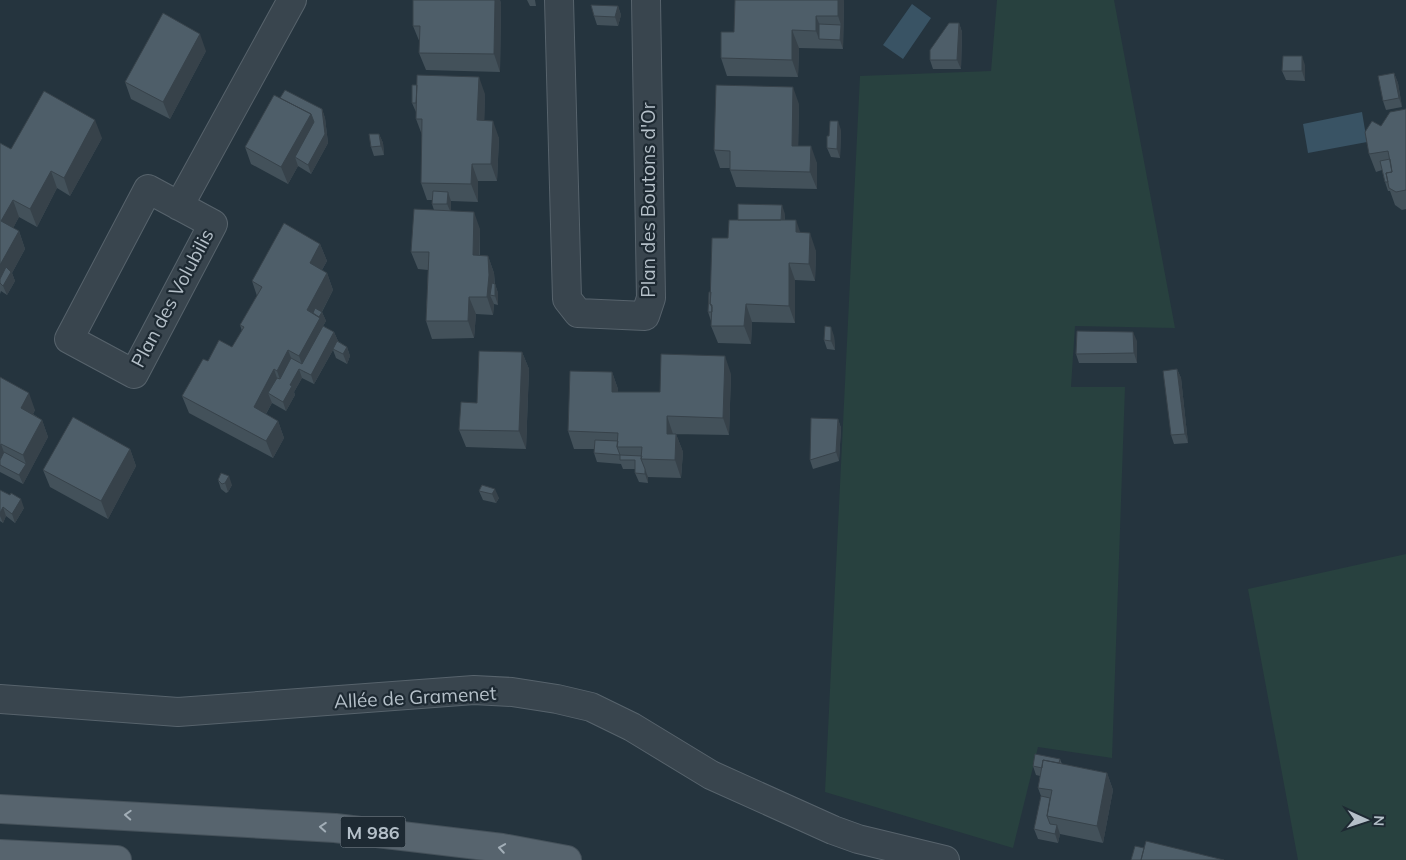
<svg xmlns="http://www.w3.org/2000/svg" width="1406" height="860" font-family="Mulish,sans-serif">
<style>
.green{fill:#28413f}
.water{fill:#395364}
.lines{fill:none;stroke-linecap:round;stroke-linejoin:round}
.street-casing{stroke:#57636c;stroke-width:30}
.primary-casing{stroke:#45515a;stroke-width:30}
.street{stroke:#39454e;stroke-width:28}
.primary{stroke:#57646e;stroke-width:28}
.wall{fill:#43515a}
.shaded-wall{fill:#37424a}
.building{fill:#4e5e69;stroke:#37424a}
.oneway{stroke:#a2aeb7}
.labels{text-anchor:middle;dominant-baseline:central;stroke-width:4.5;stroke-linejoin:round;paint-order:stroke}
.shield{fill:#1e2a33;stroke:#88939c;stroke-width:1}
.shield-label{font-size:18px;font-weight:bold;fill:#b5c0c9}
.street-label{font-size:19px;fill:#b5c0c9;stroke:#1e2a33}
</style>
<rect width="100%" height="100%" fill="#25343e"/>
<!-- green -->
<path class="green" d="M 997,0 L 1114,0 L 1175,328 L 1075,326 L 1071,387 L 1125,387 L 1112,758 L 1038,747 L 1013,848 L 825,792 L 860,76 L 991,71 Z
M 1406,554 L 1406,860 L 1298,860 L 1248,589 Z"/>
<!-- water -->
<path class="water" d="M 912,4 L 931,18 L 903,59 L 883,45 Z
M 1362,112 L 1367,142 L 1308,153 L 1303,124 Z"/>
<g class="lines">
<defs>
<path id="street" d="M 559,0 L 567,299 L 578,313 L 645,316 L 651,298 L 646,0
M 148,189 L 213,224 L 134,374 L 69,339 Z
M 179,206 L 292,0
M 0,699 L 178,712 L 474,690 L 512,692 L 557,699 L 591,707 L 632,727 L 711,775 L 833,830 L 858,839 L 945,860"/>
<path id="primary" d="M 0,809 L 335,828 L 502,848 L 567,860
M 0,854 L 117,860"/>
</defs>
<!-- street casing -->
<use href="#street" class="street-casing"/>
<!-- primary casing -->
<use href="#primary" class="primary-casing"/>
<!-- street -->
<use href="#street" class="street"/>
<!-- primary -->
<use href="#primary" class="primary"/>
</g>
<!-- wall -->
<path class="wall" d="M 413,0 L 500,0 L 501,4 L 500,72 L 426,70 L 419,53 L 420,43 L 413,26 Z
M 527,0 L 535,0 L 536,6 L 530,6 Z
M 735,0 L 844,0 L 843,49 L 799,48 L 798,77 L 727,76 L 721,58 L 734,32 Z
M 618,6 L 621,15 L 618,26 L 597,25 L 594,16 Z
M 959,23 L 962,32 L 961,69 L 933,69 L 930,60 Z
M 206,51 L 170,119 L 131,99 L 125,82 Z
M 1305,65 L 1305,81 L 1286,80 L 1282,71 Z
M 1394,73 L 1398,83 L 1402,107 L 1386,110 L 1383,101 Z
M 485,94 L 484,121 L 499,138 L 497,181 L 478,181 L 478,202 L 451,201 L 451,211 L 480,229 L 480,255 L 488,256 L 494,273 L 495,284 L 498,293 L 498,305 L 494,304 L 493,315 L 476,314 L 474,338 L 432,339 L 426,321 L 428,270 L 418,269 L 411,252 L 434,210 L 432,204 L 432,200 L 427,200 L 421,183 L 422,135 L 416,119 L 416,112 L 412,103 Z
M 280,98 L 322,109 L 325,118 L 328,143 L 311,174 L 298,166 L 288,184 L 251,164 L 245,147 Z
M 799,104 L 798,146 L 817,163 L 817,189 L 736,187 L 730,170 L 730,168 L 720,168 L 714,150 Z
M 1406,109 L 1406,209 L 1402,210 L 1395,205 L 1390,191 L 1388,191 L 1385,182 L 1382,170 L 1376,172 L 1369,154 L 1381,126 L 1403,110 Z
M 841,130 L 840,158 L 831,157 L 827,148 L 829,136 Z
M 379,134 L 383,143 L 384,155 L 374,156 L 371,147 Z
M 102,138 L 70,196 L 57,188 L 37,227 L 19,217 L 13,228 L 19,231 L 25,249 L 12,273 L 15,281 L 7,295 L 1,291 L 0,294 L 0,143 L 11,149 Z
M 785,214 L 785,220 L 800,233 L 816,251 L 815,281 L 795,280 L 795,323 L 752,322 L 751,344 L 718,343 L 711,326 L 711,321 L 708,312 L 711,292 L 728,238 L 738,220 Z
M 320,244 L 327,261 L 322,270 L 327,273 L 333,290 L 322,312 L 326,321 L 323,326 L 334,332 L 338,341 L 347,347 L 350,356 L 347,364 L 336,358 L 333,350 L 314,384 L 302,378 L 294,392 L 295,395 L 286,411 L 272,403 L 266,414 L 278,421 L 284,438 L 273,458 L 189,413 L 182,396 L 208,361 L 232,347 L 242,331 L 240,325 L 257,296 L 252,281 Z
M 834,336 L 835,350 L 827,349 L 824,340 Z
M 1137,341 L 1137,363 L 1079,363 L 1076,354 Z
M 522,352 L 529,369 L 526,449 L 466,447 L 459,430 L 477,403 Z
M 1177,369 L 1181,378 L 1188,443 L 1174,444 L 1171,435 Z
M 612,372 L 618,389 L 618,392 L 660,392 L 731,374 L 729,435 L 673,434 L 676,434 L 683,452 L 681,478 L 648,477 L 648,483 L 639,482 L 635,473 L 635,469 L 623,469 L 621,464 L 597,462 L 594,453 L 594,449 L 574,449 L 568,431 Z
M 0,377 L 35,410 L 33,414 L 42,420 L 48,437 L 23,484 L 0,472 Z
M 838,419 L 841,428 L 839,461 L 813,469 L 810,460 Z
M 130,449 L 136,466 L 108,519 L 50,487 L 43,470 Z
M 218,480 L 232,485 L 228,492 L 226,493 L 221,489 Z
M 482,485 L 499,498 L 496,503 L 483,500 L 479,491 Z
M 0,490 L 24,508 L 15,523 L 6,516 L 3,523 L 0,521 Z
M 1060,759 L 1062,764 L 1107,773 L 1113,790 L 1103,843 L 1060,834 L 1058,843 L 1038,839 L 1034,829 L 1041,796 L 1038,788 L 1040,776 L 1036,775 L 1033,766 Z"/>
<!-- shaded-wall -->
<path class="shaded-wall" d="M 495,0 L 500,0 L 501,4 L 500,72 L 494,54 Z
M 838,0 L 844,0 L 843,49 L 840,40 L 841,25 L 838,16 Z
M 618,6 L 621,15 L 618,26 L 615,17 Z
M 816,16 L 823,33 L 819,39 L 816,31 Z
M 959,23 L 962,32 L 961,69 L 957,60 Z
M 792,30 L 799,48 L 798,77 L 792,60 Z
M 200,34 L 206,51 L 170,119 L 163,102 Z
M 1302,56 L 1305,65 L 1305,81 L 1302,71 Z
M 1394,73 L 1398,83 L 1402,107 L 1399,98 Z
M 479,77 L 485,94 L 484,138 L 477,120 Z
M 793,87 L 799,104 L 798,163 L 792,146 Z
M 322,109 L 325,118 L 328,143 L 311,174 L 308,165 Z
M 311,114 L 317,131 L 295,157 L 298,166 L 288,184 L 281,167 Z
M 95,120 L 102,138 L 70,196 L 64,178 Z
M 493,121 L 499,138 L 497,181 L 491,164 Z
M 838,121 L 841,130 L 840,158 L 837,149 Z
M 379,134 L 383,143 L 384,155 L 381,146 Z
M 811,146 L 817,163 L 817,189 L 810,172 Z
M 472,164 L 478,181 L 478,202 L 471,184 Z
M 51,171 L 57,188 L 37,227 L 30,209 Z
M 448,192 L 451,201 L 451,213 L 447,204 Z
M 13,200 L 19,217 L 8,238 L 1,221 Z
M 782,205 L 785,214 L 784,237 L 781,228 Z
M 474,212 L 480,229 L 479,272 L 473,255 Z
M 796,220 L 802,237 L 796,232 Z
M 19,231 L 25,249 L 12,273 L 15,281 L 7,295 L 3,286 L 0,283 L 0,265 Z
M 810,233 L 816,251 L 815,281 L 809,264 Z
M 320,244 L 327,261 L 316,280 L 310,263 Z
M 488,256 L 494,273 L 495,292 L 490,295 L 494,304 L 493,315 L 487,297 Z
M 789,263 L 795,280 L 795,323 L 789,306 Z
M 327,273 L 333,290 L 318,319 L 322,312 L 326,321 L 323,326 L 326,335 L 305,373 L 299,356 L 307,310 Z
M 495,284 L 498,293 L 498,305 L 495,296 Z
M 469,297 L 476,314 L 474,338 L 468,321 Z
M 746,304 L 752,322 L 751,344 L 744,326 Z
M 831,327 L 834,336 L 835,350 L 831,341 Z
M 334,332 L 338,341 L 314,384 L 311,375 Z
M 1133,332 L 1137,341 L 1137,363 L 1134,353 Z
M 347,347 L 350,356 L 347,364 L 343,354 Z
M 288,350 L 295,368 L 283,388 L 277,371 Z
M 522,352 L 529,369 L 526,449 L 519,431 Z
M 725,356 L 731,374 L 729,435 L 723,418 Z
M 274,369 L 280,387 L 268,393 L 272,403 L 260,424 L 254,407 Z
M 299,369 L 302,378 L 294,392 L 295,395 L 286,411 L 283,402 L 290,385 Z
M 1177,369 L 1181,378 L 1188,443 L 1185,434 Z
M 612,372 L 618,389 L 618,410 L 612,392 Z
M 29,393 L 35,410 L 27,425 L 21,408 Z
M 667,416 L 673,434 L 673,451 L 667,434 Z
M 838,419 L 841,428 L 839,461 L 836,452 Z
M 42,420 L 48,437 L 29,473 L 23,455 Z
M 278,421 L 284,438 L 273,458 L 266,441 Z
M 676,434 L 683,452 L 681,478 L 675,460 Z
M 1,444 L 7,461 L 0,465 L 0,446 Z
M 130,449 L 136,466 L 108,519 L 101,501 Z
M 26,464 L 29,473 L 23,484 L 19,475 Z
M 645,469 L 648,477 L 648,483 L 645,474 Z
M 229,476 L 232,485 L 228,492 L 225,483 Z
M 495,489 L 499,498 L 496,503 L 492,494 Z
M 21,499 L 24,508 L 15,523 L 12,514 Z
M 3,507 L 6,516 L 3,523 L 0,516 L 0,513 Z
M 1107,773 L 1113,790 L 1103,843 L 1097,826 Z
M 1057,825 L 1060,834 L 1058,843 L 1055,834 Z"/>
<!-- building -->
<path class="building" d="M 413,0 L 495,0 L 494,54 L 419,53 L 420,26 L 413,26 Z
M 735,0 L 838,0 L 838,16 L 816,16 L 816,31 L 792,30 L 792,60 L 721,58 L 721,32 L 734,32 Z
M 591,5 L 618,6 L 615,17 L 594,16 Z
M 163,13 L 200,34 L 163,102 L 125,82 Z
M 949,23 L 959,23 L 957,60 L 930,60 L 930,50 Z
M 819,24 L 841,25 L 840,40 L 819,39 Z
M 1283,56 L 1302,56 L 1302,71 L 1282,71 Z
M 1394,73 L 1399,98 L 1383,101 L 1378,76 Z
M 417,75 L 479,77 L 477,120 L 493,121 L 491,164 L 472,164 L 471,184 L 421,183 L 422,119 L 416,119 Z
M 412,85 L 417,85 L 416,103 L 412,103 Z
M 716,85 L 793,87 L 792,146 L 811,146 L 810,172 L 730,170 L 730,151 L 714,150 Z
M 285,90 L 322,109 L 325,134 L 308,165 L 295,157 L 314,122 L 311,114 L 280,98 Z
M 44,91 L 95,120 L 64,178 L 51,171 L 30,209 L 13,200 L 1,221 L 19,231 L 0,265 L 0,143 L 11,149 Z
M 274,95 L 311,114 L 281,167 L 245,147 Z
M 1406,109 L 1406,190 L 1396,192 L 1389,188 L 1386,173 L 1392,172 L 1388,151 L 1369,154 L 1365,132 L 1372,121 L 1381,126 L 1390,112 Z
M 830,121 L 838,121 L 837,149 L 827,148 L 827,136 L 829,136 Z
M 369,134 L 379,134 L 381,146 L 371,147 Z
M 1390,159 L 1392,172 L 1386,173 L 1388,182 L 1385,182 L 1380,161 Z
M 433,191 L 448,192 L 447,204 L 432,204 Z
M 738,204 L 782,205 L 781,220 L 738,220 Z
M 414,209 L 474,212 L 473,255 L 488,256 L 489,275 L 487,297 L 469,297 L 468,321 L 426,321 L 429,252 L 411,252 Z
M 729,220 L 796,220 L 796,232 L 810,233 L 809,264 L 789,263 L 789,306 L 746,304 L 744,326 L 711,326 L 712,305 L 710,304 L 712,238 L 728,238 Z
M 284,223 L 320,244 L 310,263 L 327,273 L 307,310 L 320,318 L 299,356 L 288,350 L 277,371 L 274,369 L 254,407 L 278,421 L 266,441 L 182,396 L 203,359 L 208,361 L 219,340 L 232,347 L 244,327 L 240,325 L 262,287 L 252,281 Z
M 6,267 L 11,272 L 3,286 L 0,283 L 0,279 Z
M 492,283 L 495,284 L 495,296 L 490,295 Z
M 709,292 L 711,292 L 710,304 L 712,307 L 712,312 L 708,312 Z
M 315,308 L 322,312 L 319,317 L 313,313 Z
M 323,326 L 334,332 L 311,375 L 299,369 L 290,385 L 292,386 L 283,402 L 268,393 L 277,378 L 280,379 L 291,358 L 302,364 Z
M 825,326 L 831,327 L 831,341 L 824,340 Z
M 1077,331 L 1133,332 L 1134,353 L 1076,354 Z
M 337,341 L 347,347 L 343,354 L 333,349 Z
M 479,351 L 522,352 L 519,431 L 459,430 L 461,402 L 477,403 Z
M 661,354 L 725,356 L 723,418 L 667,416 L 667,434 L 676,434 L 675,460 L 641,459 L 642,447 L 617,447 L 618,433 L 568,431 L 570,371 L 612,372 L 612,392 L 660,392 Z
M 1177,369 L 1185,434 L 1171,435 L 1163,371 Z
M 0,377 L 29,393 L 21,408 L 42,420 L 23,455 L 1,444 L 0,446 Z
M 73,417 L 130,449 L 101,501 L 43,470 Z
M 811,418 L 838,419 L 836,452 L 810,460 Z
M 595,440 L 618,441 L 617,447 L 620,455 L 594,453 Z
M 4,452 L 26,464 L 19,475 L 0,465 L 0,460 Z
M 620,455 L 642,456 L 641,459 L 645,469 L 645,474 L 635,473 L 635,460 L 620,460 Z
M 221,473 L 229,476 L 225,483 L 222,484 L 218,480 Z
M 482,485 L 495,489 L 492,494 L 479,491 Z
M 0,490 L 10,495 L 11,493 L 21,499 L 12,514 L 3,507 L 0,513 Z
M 1035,754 L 1060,759 L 1059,763 L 1043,760 L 1042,768 L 1033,766 Z
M 1043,760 L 1107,773 L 1097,826 L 1047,816 L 1052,790 L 1038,788 Z
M 1041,796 L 1050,798 L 1047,816 L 1050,824 L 1057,825 L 1055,834 L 1034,829 Z
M 1146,841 L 1224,860 L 1141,860 Z
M 1135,846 L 1144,848 L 1141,860 L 1131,860 Z"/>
<!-- one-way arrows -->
<defs><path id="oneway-chevron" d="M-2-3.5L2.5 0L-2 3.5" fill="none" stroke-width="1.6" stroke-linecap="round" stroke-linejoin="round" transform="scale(1.25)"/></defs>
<g class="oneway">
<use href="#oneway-chevron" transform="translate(128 815) rotate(-177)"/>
<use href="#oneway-chevron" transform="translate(323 827) rotate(-176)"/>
<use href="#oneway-chevron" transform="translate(502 848) rotate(-171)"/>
</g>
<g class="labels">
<!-- shield labels -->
<rect class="shield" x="340.5" y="816.5" width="65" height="31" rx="4"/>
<g class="shield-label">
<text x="373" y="832">M 986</text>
</g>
<!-- street labels -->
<g class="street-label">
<text transform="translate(648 200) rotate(-90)">Plan des Boutons d'Or</text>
<text transform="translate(172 298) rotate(-62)">Plan des Volubilis</text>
<text transform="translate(415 697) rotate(-3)">Allée de Gramenet</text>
</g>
</g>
<!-- north arrow -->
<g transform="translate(1366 820) rotate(93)" stroke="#1e2a33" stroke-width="4" paint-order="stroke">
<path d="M0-4L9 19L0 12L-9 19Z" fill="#b5c0c9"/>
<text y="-8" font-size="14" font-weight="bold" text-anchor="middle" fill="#b5c0c9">N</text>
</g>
</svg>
